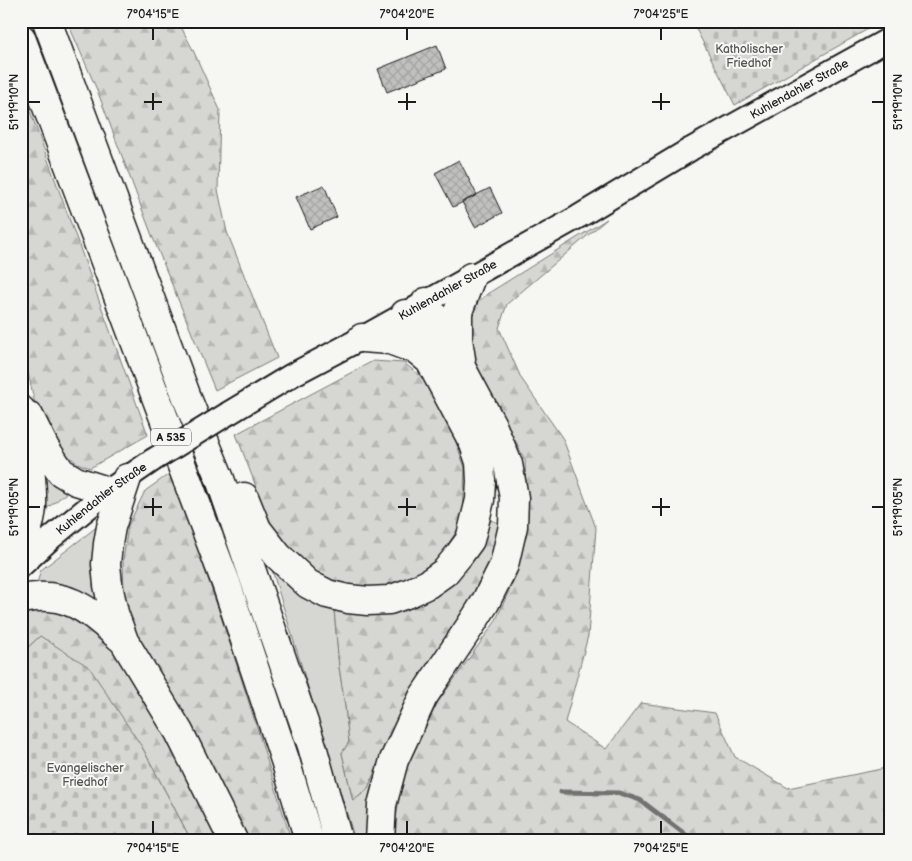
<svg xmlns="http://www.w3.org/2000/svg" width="912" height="861" font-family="'Balsamiq Sans',sans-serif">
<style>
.grass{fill:#d6d6d2;stroke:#797977}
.forest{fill:url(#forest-firs);stroke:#797977}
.cemetery{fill:url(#cemetery-stones);stroke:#797977}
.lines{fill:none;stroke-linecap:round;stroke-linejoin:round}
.stream{stroke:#727271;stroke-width:5}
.building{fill:url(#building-cross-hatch);stroke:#1c1c1c}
.secondary-casing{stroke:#1c1c1c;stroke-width:26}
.highway-casing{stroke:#1c1c1c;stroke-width:31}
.secondary{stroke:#f6f6f2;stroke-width:22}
.highway{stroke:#f6f6f2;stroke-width:28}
.secondary-bridge-casing{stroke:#1c1c1c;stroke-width:26;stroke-linecap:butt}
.secondary-bridge{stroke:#f6f6f2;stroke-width:22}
.ticks{fill:none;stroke:#1c1c1c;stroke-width:2}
.labels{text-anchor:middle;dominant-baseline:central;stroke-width:4;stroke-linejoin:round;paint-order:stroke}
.shield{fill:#f6f6f2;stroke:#5d5d5c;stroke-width:1}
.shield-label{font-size:11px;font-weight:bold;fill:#1c1c1c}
.park-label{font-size:12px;fill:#545453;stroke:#f6f6f2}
.street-label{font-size:12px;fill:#1c1c1c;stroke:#f6f6f2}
.neatline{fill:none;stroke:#1c1c1c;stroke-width:2}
.ticks-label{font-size:12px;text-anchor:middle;fill:#1c1c1c}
</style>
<defs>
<pattern id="forest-firs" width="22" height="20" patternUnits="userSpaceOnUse" patternTransform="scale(1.25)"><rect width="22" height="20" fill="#d6d6d2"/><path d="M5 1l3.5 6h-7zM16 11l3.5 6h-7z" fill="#b7b7b4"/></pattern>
<pattern id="cemetery-stones" width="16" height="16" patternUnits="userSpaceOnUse" patternTransform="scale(1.25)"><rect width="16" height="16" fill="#d6d6d2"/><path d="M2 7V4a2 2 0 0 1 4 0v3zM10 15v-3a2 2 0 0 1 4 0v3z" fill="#b7b7b4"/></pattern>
<pattern id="building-cross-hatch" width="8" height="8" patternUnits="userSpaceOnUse" patternTransform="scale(1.25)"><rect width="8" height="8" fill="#c0c0bd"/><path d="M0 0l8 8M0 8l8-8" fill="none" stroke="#a4a4a2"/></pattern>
</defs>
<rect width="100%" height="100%" fill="#f6f6f2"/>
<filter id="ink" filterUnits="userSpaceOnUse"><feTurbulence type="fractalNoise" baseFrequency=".02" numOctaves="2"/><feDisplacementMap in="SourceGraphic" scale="10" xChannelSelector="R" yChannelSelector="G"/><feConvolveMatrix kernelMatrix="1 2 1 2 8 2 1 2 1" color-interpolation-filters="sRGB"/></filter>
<g filter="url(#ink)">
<!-- grass -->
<path class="grass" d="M 43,466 L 70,490 L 40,514 Z
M 103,522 L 102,607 L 82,595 L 64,585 L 37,583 L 41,570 Z
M 272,570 L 291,588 L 315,602 L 334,609 L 339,667 L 345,706 L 349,742 L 342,753 L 353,801 L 367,790 L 384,750 L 369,840 L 355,840 Z"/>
<!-- forest -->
<path class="forest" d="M 67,21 L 178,21 L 193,50 L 220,110 L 218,190 L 227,232 L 277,358 L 215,390 L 151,233 L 97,90 Z
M 21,86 L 148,435 L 90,468 L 77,463 L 55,445 L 34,400 L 21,340 Z
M 607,219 L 507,304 L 499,328 L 521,378 L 563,439 L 596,528 L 588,636 L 565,722 L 606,749 L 641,703 L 715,713 L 735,757 L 788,788 L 891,767 L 891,840 L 393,840 L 403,770 L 438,702 L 495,622 L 517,573 L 527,523 L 525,460 L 495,403 L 464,338 L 468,311 L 487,294 Z
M 373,361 L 404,363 L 427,381 L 446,413 L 465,468 L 463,521 L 439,559 L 410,580 L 373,589 L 343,584 L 315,572 L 291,552 L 271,526 L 236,434 Z
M 169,474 C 192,531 212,589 231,647 C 252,711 272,775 291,840 L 242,840 L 138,643 L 126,615 L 124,592 L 123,561 L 128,526 L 145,491 Z
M 491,520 L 506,526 L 492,567 L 384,750 L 367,790 L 353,801 L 342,753 L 349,742 L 345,706 L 339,667 L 334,609 L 381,614 L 417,605 L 434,597 L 451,584 L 474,557 Z
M 24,610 L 72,612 L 117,653 L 167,737 L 222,840 L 191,840 L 142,747 L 40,636 L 21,654 L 21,611 Z"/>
<!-- cemetery -->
<path class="cemetery" d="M 692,21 L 882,21 L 735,105 Z
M 40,636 L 89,667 L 142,747 L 191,840 L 21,840 L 21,654 Z"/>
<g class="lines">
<!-- stream -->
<path class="stream" d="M 561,792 L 619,793 L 640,800 L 686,835 L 691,840"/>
</g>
<!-- building -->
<path class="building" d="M 437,45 L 446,69 L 387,92 L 378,69 Z
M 459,160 L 477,195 L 453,207 L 435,173 Z
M 324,185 L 337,217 L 310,229 L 296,197 Z
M 490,188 L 502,213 L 475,227 L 462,202 Z"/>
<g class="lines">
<defs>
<g id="secondary">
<path id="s1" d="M 229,413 L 292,375 L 362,338 L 578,217 L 691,149 L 891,38"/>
<path id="s2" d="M 21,566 L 51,538 L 108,491 L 153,460"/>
</g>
<path id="highway" d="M 47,21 L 189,403 L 220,479 L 312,746 L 338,840
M 21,38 L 226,583 L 285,760 L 309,840
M 362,338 L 390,340 L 417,350 L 429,360
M 461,359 L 458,339 L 458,312 L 471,277
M 21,410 C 26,441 33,475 32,507 C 31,522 25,538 21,552
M 29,416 L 45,448 L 61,472 L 76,481 L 108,491
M 127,478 L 111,527 L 108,544 L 106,564 L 108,585 L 114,613 L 124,641 L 179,732 L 233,840
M 244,497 L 257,529 L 278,556 L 308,584 L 327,594 L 348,599 L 368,601 L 389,600 L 409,593 L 428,584 L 445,572 L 459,555 L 470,540 L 480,500 L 481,481 L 480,462 L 474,444 L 405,314
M 21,599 C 69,589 90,612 123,640
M 380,840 L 382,805 L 394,760 L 423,697 L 471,625 L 485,603 L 504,565 L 513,526 L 514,498 L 508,464 L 492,425 L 426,302"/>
</defs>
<!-- secondary casing -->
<use href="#secondary" class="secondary-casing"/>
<!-- highway casing -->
<use href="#highway" class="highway-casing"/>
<!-- secondary -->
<use href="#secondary" class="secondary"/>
<!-- highway -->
<use href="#highway" class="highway"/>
<defs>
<path id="secondary-bridge" d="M 153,460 L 229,413"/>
</defs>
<!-- secondary-bridge casing -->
<use href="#secondary-bridge" class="secondary-bridge-casing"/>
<!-- secondary-bridge -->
<use href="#secondary-bridge" class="secondary-bridge"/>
</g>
</g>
<!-- ticks -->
<path class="ticks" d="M 153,28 L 153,40M 407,28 L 407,40M 661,28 L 661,40M 153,93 L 153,110M 407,93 L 407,110M 661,93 L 661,110M 28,102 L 40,102M 144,102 L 162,102M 398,102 L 416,102M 652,102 L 670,102M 872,102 L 884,102M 153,498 L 153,516M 407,498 L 407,516M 661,498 L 661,516M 28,507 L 40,507M 144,507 L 162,507M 398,507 L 416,507M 652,507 L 670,507M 872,507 L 884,507M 153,821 L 153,834M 407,821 L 407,834M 661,821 L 661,834"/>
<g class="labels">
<!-- shield labels -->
<rect class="shield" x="151" y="428.5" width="40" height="17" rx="4"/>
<g class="shield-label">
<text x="171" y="437">A 535</text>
</g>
<!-- park labels -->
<g class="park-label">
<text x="749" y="49">Katholischer<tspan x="749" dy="14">Friedhof</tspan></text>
<text x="85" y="768">Evangelischer<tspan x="85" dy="14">Friedhof</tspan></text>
</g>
<!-- street labels -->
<g class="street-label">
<text stroke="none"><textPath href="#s1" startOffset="656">Kuhlendahler Straße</textPath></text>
<text stroke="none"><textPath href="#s1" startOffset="251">Kuhlendahler Straße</textPath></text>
<text stroke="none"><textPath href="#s2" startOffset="105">Kuhlendahler Straße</textPath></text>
</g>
</g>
<!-- margin -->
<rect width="912" height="861" fill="none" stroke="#f6f6f2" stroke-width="55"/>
<rect x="28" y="28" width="856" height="806" class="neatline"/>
<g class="ticks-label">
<text x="153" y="18">7°04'15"E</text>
<text x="407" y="18">7°04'20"E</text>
<text x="661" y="18">7°04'25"E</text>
<text transform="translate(14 102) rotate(-90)" y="4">51°19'10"N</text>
<text transform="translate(898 102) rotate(-90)" y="4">51°19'10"N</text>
<text transform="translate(14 507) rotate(-90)" y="4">51°19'05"N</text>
<text transform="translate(898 507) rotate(-90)" y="4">51°19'05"N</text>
<text x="153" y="852">7°04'15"E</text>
<text x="407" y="852">7°04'20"E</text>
<text x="661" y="852">7°04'25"E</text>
</g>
</svg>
